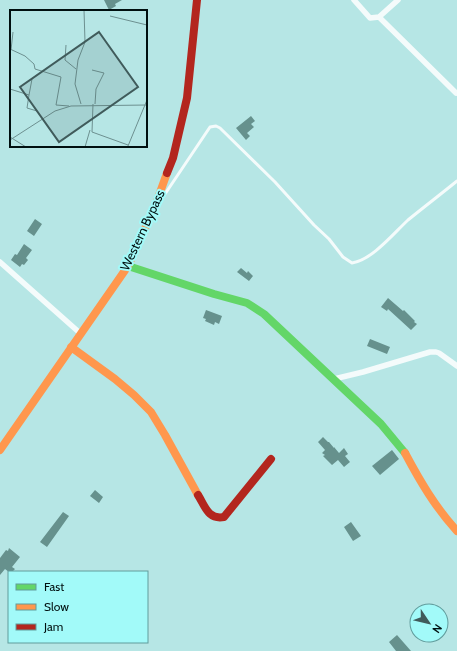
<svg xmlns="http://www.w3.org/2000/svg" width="457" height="651" font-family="Cabin,sans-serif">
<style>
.building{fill:#66918d}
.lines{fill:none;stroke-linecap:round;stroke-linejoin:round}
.lane{stroke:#f4fbfb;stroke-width:3}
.street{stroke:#f4fbfb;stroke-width:5.5}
.fast{stroke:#63d668;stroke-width:8}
.slow{stroke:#ff974d;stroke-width:8}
.jam{stroke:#b3261e;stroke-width:8}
.labels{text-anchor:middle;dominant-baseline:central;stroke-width:4;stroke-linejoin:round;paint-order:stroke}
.street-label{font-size:13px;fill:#001010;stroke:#a2faf9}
.inset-road{fill:none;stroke:#6d9090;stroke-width:1}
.view{fill:#405b5b;fill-opacity:0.15;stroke:#405b5b;stroke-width:2}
.inset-edge{fill:none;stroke:#001010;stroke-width:2}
</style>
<rect width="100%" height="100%" fill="#b6e6e5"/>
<!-- building -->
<path class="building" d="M 104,0 L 122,0 L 115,4 L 116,6 L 109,10 Z
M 251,116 L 255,121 L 251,124 L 254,127 L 247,133 L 250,136 L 246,140 L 236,128 Z
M 35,219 L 42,224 L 34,236 L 27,231 Z
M 24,244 L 32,250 L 26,258 L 28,260 L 24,265 L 22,264 L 20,267 L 11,260 L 15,254 L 17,255 Z
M 241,268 L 247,273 L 248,271 L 253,276 L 249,281 L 237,272 Z
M 388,298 L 403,311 L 404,310 L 415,321 L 414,322 L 417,324 L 411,330 L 388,309 L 387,311 L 381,307 Z
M 206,310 L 222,316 L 219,324 L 215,322 L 214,325 L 205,321 L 206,319 L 203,318 Z
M 370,339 L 390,347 L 387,354 L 367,346 Z
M 323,437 L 328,442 L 329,442 L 334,448 L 334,447 L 339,453 L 344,448 L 348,454 L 345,456 L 350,462 L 344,467 L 338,460 L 332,465 L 323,456 L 325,455 L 322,453 L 325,450 L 318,442 Z
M 392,450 L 399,459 L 380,475 L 372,466 Z
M 95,490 L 103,497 L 99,503 L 90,496 Z
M 63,512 L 69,516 L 47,547 L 40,542 Z
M 351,522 L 361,536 L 353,541 L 344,527 Z
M 9,548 L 20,557 L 12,567 L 15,569 L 12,572 L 9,572 L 5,569 L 0,575 L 0,558 L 6,550 L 8,551 Z
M 397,635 L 411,651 L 396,651 L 389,642 Z"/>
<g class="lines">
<!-- lane -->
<path class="lane" d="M 163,197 L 210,127 L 216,126 L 220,128 L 275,182 L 314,225 L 329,239 L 343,257 L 352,263 C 372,260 393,234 408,220 C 424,207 441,194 457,181"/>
<!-- street -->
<path class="street" d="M 354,0 L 370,18 L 379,17 L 398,0
M 379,17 L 456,93
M 0,262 L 81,334
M 334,379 L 363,372 L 430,352 L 436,352 L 439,353 L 457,366"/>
<!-- fast -->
<path class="fast" d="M 128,266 L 214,294 L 247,303 L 264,314 L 381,424 L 405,453"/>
<!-- slow -->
<path class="slow" d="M 71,347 L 115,379 L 134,395 L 151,412 L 165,435 L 198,495
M 0,450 L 128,266 L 154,209 L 167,173
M 405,453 C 420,481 435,507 457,531"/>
<!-- jam -->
<path class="jam" d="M 167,173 L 173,158 L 187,98 L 197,0
M 198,495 C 205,506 208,520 224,517 L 271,459"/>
</g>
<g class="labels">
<!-- street labels -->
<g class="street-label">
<text transform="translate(142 230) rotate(-65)">Western Bypass</text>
</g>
</g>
<!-- overview -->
<g transform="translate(10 10)">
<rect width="137" height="137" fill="#b6e6e5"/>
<path class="inset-road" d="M 100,6 L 137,15M 56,35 L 55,50 L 66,59M 0,39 L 15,46 L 24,54 L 25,59 L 51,67 L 46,95 L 59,96M 1,40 L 3,22M 82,60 L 94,63 L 86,79 L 85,94M 0,79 L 19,85 L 17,98 L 27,101M 19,85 L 22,69M 71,94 L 65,74 L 68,50 L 75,32 L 74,0M 83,94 L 82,122 L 118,135M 0,127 L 16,137M 0,130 L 45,101 L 61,96 L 137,95M 118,136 L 137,90M 75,137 L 80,120"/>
<path class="view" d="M 89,22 L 128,77 L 49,132 L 10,77 Z"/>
<rect width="137" height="137" class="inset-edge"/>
</g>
<!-- legend -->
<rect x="8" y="571" width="140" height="72" fill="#a2faf9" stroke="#619c9c"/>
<rect x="16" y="584" width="20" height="6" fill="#63d668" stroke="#619c9c"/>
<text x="44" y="591" font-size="12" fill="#001010">Fast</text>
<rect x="16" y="604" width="20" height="6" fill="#ff974d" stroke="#619c9c"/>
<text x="44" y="611" font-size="12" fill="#001010">Slow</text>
<rect x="16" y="624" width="20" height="6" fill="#b3261e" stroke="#619c9c"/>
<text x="44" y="631" font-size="12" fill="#001010">Jam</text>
<!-- north arrow -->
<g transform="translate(429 623) rotate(125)"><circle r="19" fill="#a2faf9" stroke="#619c9c"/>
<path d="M0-3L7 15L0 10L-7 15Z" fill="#405b5b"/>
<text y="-6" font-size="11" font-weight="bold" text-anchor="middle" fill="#001010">N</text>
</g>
</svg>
